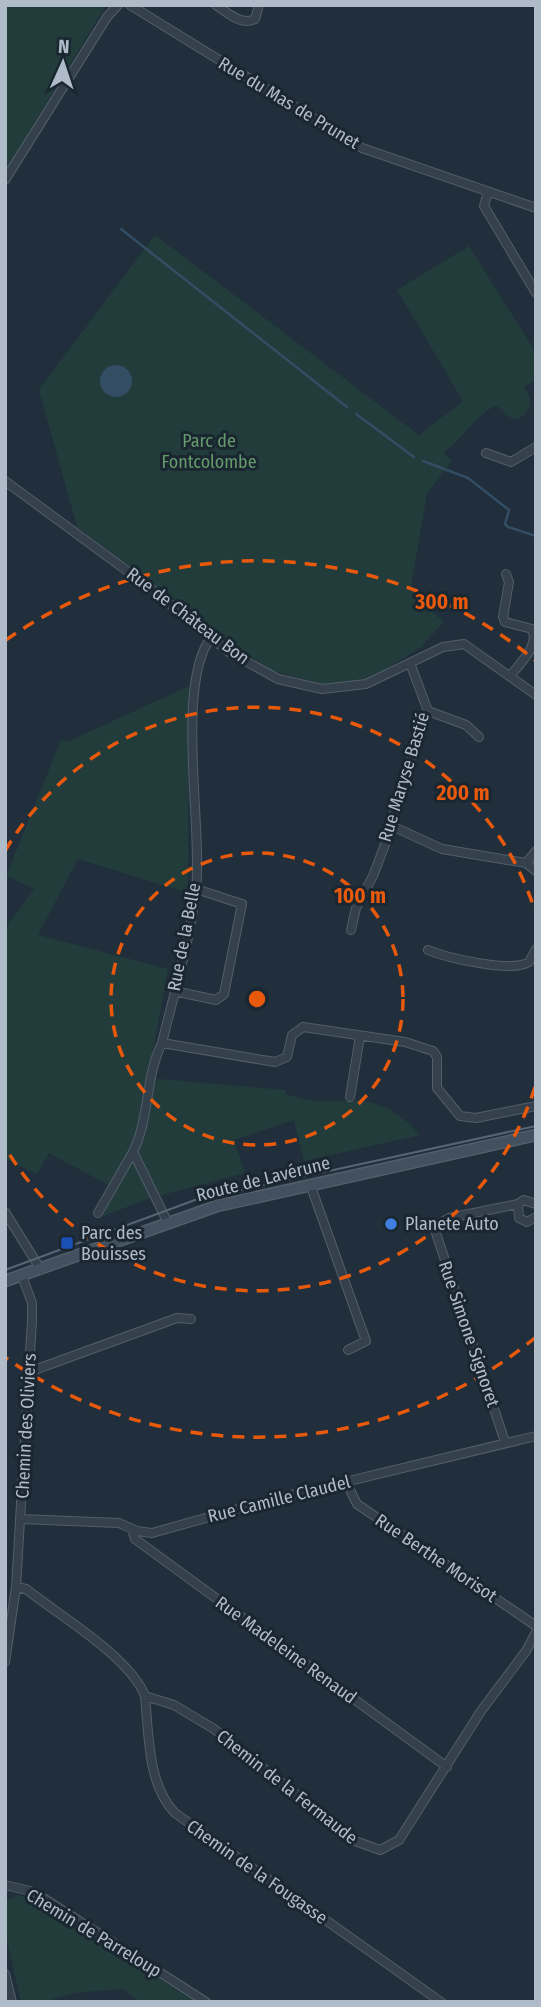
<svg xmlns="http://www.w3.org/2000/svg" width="541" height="2007" font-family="'Fira Sans Condensed',sans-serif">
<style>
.green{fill:#223c3c}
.water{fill:#334d64}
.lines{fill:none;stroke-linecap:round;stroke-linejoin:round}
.stream{stroke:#334d64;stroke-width:2.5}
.street-casing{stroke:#525e69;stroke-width:10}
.secondary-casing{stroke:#525e69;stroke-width:13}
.street{stroke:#34414c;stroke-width:8}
.secondary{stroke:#42505f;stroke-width:10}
.tram{stroke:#566573;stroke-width:2}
.ring{fill:none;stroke:#e8590c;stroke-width:3.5;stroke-dasharray:12 9}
.shop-dot{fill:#3f7fe0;stroke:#1a2630;stroke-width:2.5}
.transit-dot{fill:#1a4fb4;stroke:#1a2630;stroke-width:2.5}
.labels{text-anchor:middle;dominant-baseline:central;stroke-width:6;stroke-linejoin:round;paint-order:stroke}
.street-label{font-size:18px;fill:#afbbc8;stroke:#1a2630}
.park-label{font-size:18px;fill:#659a6b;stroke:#1a2630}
.poi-label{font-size:18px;fill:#afbbc8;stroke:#1a2630;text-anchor:start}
.centre{fill:#e8590c;stroke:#1a2630;stroke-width:3.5}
.ring-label{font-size:21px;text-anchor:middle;font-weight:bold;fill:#e8590c;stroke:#1a2630;stroke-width:6;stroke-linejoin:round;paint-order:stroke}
</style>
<rect width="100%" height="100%" fill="#202f3b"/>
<!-- green -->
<path class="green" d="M 5,5 L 103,5 L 104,9 L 5,171 Z
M 155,235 L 419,435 L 463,401 L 397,290 L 469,246 L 536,353 L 536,380 L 524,387 L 530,398 C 531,410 525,419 512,419 L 496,405 C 474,417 463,439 443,453 L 452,461 L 427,494 L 411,586 L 423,604 L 444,622 L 421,647 L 370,679 L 325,685 L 269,670 L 77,527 L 39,390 Z
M 189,686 L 188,893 L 78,859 L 38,935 L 168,969 L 148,1078 L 286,1090 L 286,1094 C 345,1115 369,1078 420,1135 L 304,1161 L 294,1120 L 234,1140 L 245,1173 L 151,1198 L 103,1216 L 115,1189 L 108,1185 L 49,1153 L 37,1174 L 5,1159 L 5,929 L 34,889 L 6,876 L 61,740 L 67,742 Z
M 16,1895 L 31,1899 L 196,2002 L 141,2002 L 122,1989 L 74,1993 L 44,2002 L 21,2002 L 5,1931 L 5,1902 Z"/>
<!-- water -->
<path class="water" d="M100 381a16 16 0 1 1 32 0a16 16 0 1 1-32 0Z"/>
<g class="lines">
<!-- stream -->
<path class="stream" d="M 121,229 L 347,407
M 356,414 L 414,457
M 423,461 L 468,478 L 509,510 L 505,524 L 508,527 L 536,536"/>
<defs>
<path id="street" d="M 130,5 L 362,148 L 536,208
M 216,5 C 228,13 241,26 255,19 L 259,5
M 5,180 L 107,17 L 118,5
M 488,192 L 484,206 L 536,293
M 486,453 L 511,462 L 536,447
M 5,481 L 149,587 L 229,652 L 278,679 L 322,689 L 366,684 L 443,647 L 464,644 L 536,695
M 506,574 L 509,582 L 503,617 L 505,622 L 532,629 C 540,646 520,663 510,676
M 428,711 L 466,725 L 479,737
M 392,826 L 442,849 L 526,863 L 536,851
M 526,863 L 536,871
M 351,930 L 356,908 L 373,876 L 392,826 L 395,807 L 428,711 L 410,663
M 428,950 C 447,958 512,973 529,962 L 536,949
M 174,991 L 216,1000 L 224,994 L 242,904 L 196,889
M 162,1043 L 275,1062 L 287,1057 L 292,1035 L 303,1027 L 405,1042 L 433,1051 L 437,1057 L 437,1088 L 460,1116 L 476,1118 L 536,1106
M 350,1097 L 360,1036
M 310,1184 L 366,1341 L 348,1350
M 518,1204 L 519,1218 L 527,1222 L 536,1217
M 5,1212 L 41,1270
M 98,1213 L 133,1152
M 168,1223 L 133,1152 C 150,1117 145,1077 162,1043 C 174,993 190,941 196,890 C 203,827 175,686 211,637
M 29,1372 L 177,1318 L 191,1319
M 505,1442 L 436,1233 L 440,1223 L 449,1218 L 518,1204 L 524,1200 L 536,1204
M 346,1482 L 357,1504 L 536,1626
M 21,1519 L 119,1523 L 137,1531 L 152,1533 L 270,1500 L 536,1436
M 132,1529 L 135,1539 L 447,1767
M 16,1587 L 26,1589 C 60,1616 130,1657 145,1696 L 174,1705 L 214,1729 L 355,1841 L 380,1850 L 399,1840 L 481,1711 L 526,1651 L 536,1632
M 5,1662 L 16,1587 L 32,1320 L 32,1303 L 22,1276
M 145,1696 C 149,1734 147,1784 175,1813 L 441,2002
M 5,1885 L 34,1892 L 206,2002
M 5,1974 L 12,2002"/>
<path id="secondary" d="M 5,1281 L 217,1206 L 536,1135"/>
</defs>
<!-- street casing -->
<use href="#street" class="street-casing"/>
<!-- secondary casing -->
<use href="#secondary" class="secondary-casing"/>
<!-- street -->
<use href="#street" class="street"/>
<!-- secondary -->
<use href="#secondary" class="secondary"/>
<!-- tram -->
<path class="tram" d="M 5,1270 L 195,1200 L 536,1126"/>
</g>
<!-- distance rings -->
<g class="ring">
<circle cx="257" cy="999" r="146"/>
<path d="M535 1087A292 292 0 0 1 5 1147M5 851A292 292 0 0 1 535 911"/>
<path d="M536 1337A438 438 0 0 1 6 1358M6 640A438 438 0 0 1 536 661"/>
</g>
<!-- markers -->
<circle class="shop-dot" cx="391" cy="1224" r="7"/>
<rect class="transit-dot" x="60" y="1236" width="14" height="14" rx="3.5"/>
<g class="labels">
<!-- street labels -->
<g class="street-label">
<text transform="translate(289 103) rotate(31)">Rue du Mas de Prunet</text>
<text transform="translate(188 616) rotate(37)">Rue de Château Bon</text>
<text transform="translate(404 777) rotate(-73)">Rue Maryse Bastié</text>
<text transform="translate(184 937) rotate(-79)">Rue de la Belle</text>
<text transform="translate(263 1179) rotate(-14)">Route de Lavérune</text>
<text transform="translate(469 1334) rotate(71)">Rue Simone Signoret</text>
<text transform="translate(26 1426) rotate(-87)">Chemin des Oliviers</text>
<text transform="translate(279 1499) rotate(-14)">Rue Camille Claudel</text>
<text transform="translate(436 1558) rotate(34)">Rue Berthe Morisot</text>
<text transform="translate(286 1650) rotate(36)">Rue Madeleine Renaud</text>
<text transform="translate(287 1787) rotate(38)">Chemin de la Fermaude</text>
<text transform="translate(257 1872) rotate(35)">Chemin de la Fougasse</text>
<text transform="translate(94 1933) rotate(31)">Chemin de Parreloup</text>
</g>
<!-- park labels -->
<g class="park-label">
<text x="209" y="441">Parc de<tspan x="209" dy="21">Fontcolombe</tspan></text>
</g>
<!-- poi labels -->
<g class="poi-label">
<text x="405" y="1224">Planete Auto</text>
<text x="81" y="1233">Parc des<tspan x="81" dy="21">Bouisses</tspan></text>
</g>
</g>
<circle cx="257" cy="999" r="10" class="centre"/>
<g class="ring-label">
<text x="442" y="609">300 m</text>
<text x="463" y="800">200 m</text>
<text x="360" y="903">100 m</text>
</g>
<!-- border -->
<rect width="541" height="2007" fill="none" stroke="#afbbc8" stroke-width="14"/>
<!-- north arrow -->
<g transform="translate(63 63) rotate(3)" stroke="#1a2630" stroke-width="5" paint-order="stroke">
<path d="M0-5L12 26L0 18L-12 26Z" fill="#afbbc8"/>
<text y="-10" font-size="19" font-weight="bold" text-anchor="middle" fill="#afbbc8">N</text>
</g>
</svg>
